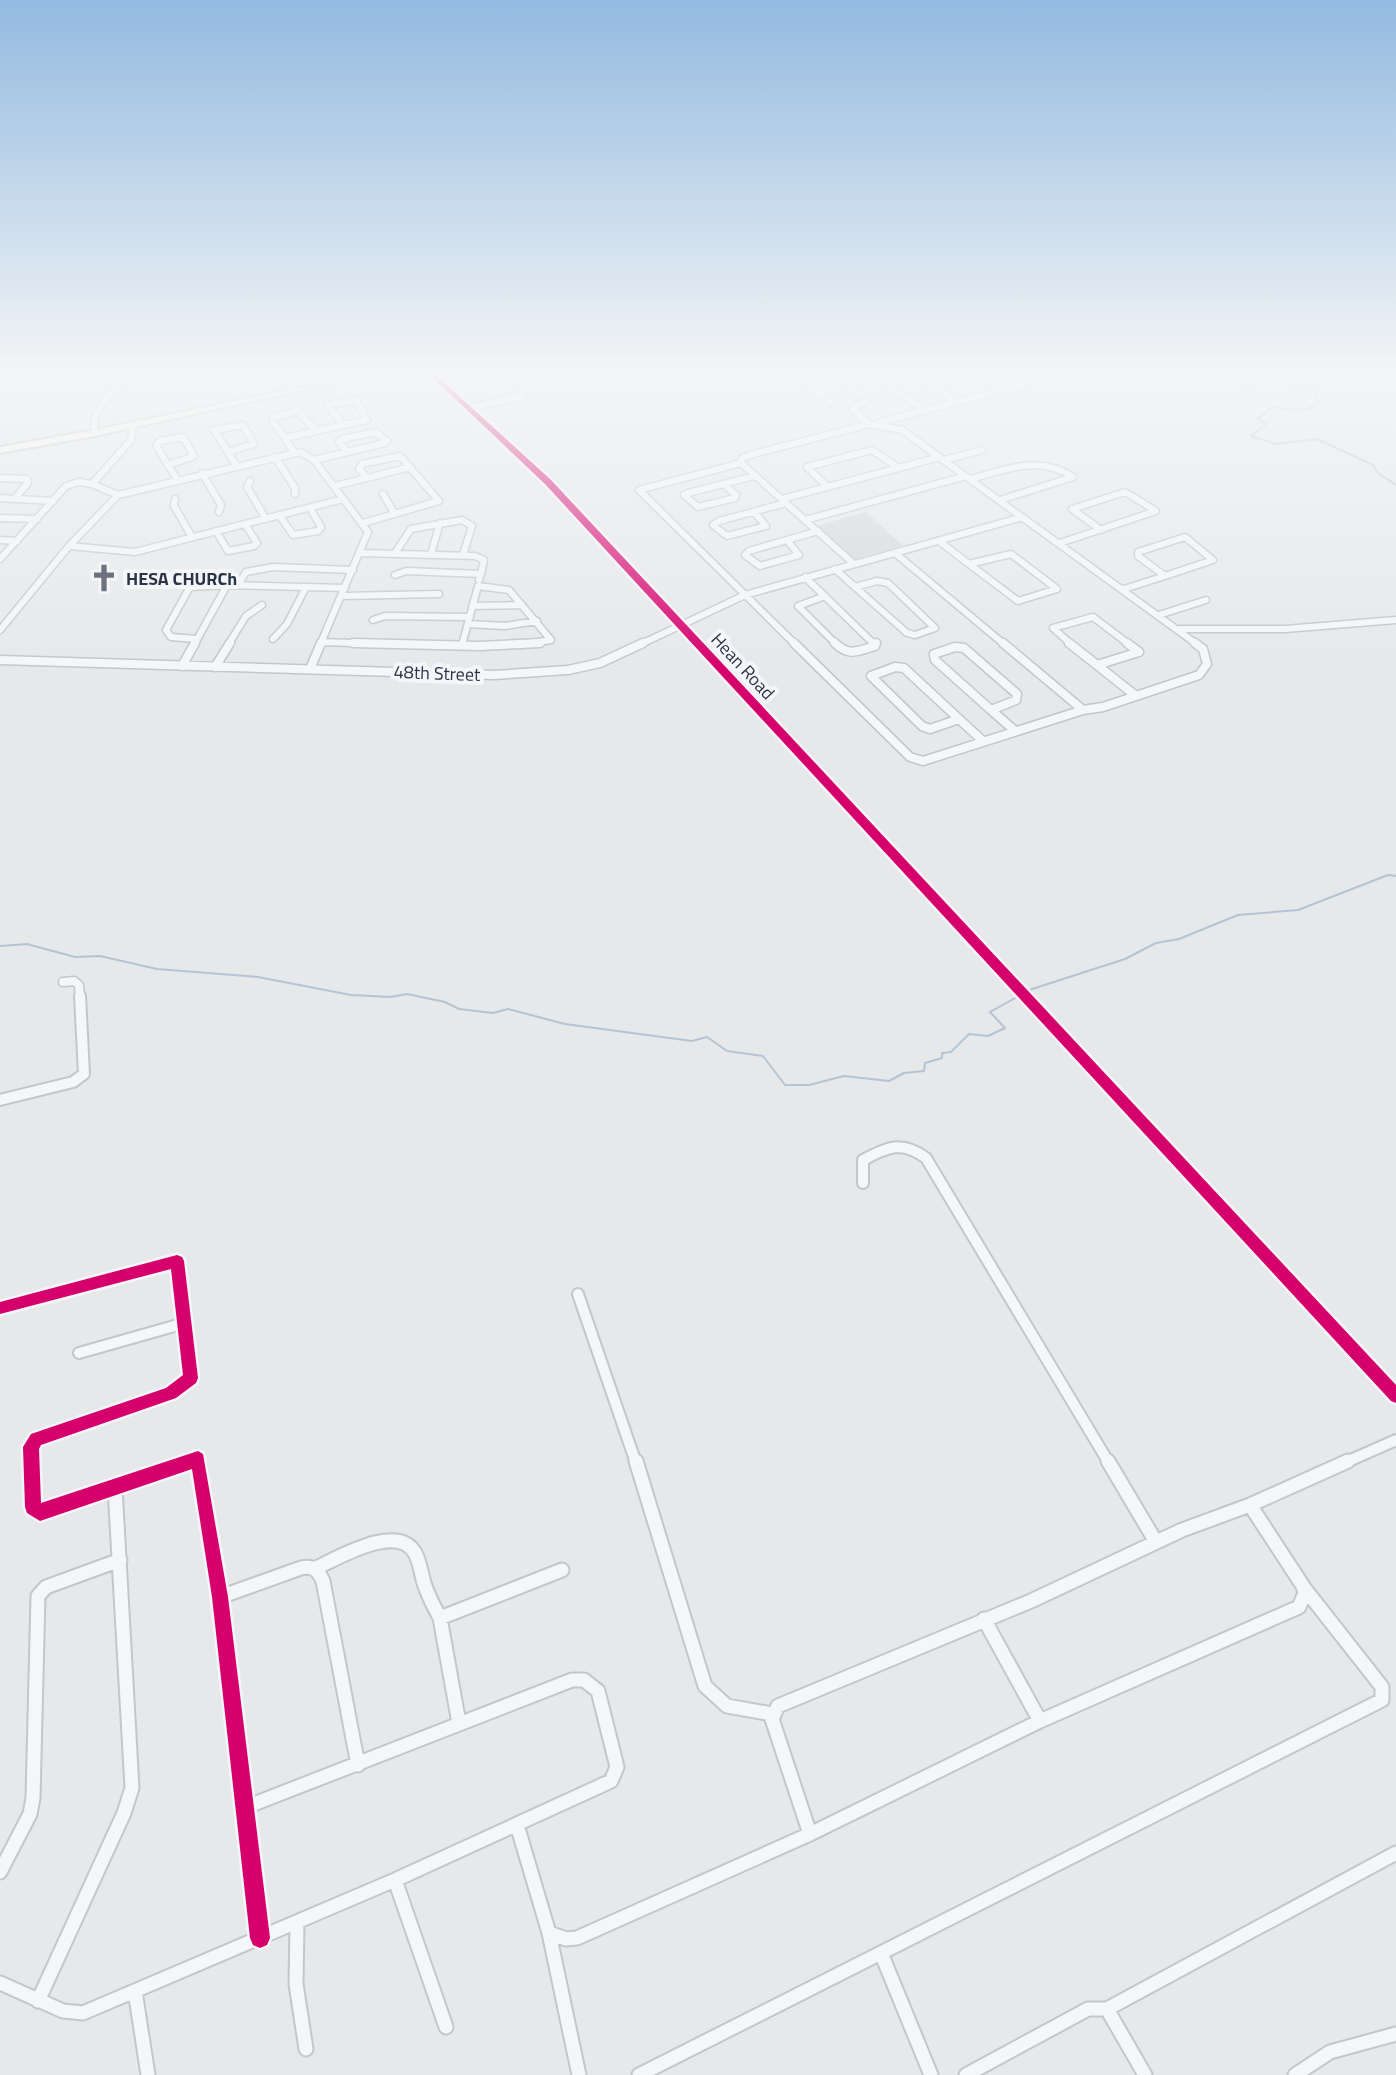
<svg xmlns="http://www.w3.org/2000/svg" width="1396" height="2075" font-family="'Titillium Web',sans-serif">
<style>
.built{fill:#d4d7dd}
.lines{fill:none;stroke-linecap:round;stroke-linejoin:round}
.stream{stroke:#b4c4d5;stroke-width:2}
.street-far3-casing{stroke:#c4c6c8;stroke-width:9}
.street-far2-casing{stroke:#c4c6c8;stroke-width:11}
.street-far1-casing{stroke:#c4c6c8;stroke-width:14}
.street-casing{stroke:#c4c6c8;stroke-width:17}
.secondary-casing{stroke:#c4c6c8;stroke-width:4}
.primary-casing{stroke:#c2c5c8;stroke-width:4}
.street-far3{stroke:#f5f6f7;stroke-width:6}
.street-far2{stroke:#f5f6f7;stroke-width:8}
.street-far1{stroke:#f5f6f7;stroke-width:10}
.street{stroke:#f5f6f7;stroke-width:13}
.secondary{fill:#f8f8f8;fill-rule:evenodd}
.primary{fill:#f8f8f8;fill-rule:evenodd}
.cycleway-casing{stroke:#f4f6f9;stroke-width:5}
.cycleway{fill:#d6006c;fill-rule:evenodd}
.labels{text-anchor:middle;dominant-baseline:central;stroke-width:8;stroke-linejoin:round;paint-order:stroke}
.far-poi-label{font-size:18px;font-weight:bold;fill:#2b3445;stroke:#f4f6f9;text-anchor:start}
.far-street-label{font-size:18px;fill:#2b3445;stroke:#f4f6f9}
</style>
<rect width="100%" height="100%" fill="#e6e8ea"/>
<!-- built -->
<path class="built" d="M 866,512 L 903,546 L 855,559 L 816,526 Z"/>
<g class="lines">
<!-- stream -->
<path class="stream" d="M 1142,376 L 1148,376
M 1208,376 L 1220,376
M 1227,376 L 1246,385 L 1282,377 L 1293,388 L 1315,390 L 1318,403 C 1304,414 1289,409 1272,407 L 1258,419 L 1266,424 L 1251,436 L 1276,444 L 1317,439 L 1373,465 L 1378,473 L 1396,485
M 0,946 L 27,944 L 75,957 L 100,956 L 157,969 L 258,977 L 351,995 L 390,997 L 407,994 L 445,1002 L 459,1009 L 493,1013 L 508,1009 L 565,1024 L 692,1041 L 707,1037 L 727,1051 L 763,1056 L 785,1085 L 809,1085 L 844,1076 L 889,1081 L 904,1073 L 924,1071 L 925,1063 L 942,1058 L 942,1053 L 951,1052 L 969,1034 L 988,1036 L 1005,1028 L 990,1012 L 1017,997
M 1026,991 L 1125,959 L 1156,943 L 1179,939 L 1238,915 L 1298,910 L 1388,875 L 1396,876"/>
<defs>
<path id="street-far3" d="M 797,376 L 831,402
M 836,376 L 868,399 L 853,409 L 869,424
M 874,376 L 924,410
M 936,376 L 926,381 L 956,402
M 356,400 L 367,420 L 343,425 L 328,405 Z
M 469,408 L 522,396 L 524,390 L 510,376
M 880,422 L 1024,385 L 1031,382 L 1033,376
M 243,425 L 254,444 L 228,452 L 214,430 Z
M 95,433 C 91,407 112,392 128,376
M 183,437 L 194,456 L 168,465 L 156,445 L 160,441 Z
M 285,438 L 343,425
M 228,452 L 236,465
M 294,452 L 272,420 L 273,417 L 298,411 L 316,431
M 275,457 L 295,488 L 295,494
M 314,460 L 385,443 L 387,441 L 376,432 L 342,439 L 339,442 L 347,452
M 944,460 L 982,450
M 741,463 L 742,458 L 750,455 L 869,424 L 902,430 L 1198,645
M 741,463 L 639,490 L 796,645
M 741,463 L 854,564
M 168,465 L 177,479
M 202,473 L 221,505 L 219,512
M 0,478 L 27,479 L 28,483 L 15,498
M 367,478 L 410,467
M 971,479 C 1006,469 1040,455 1073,477
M 250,481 L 247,487 L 266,519
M 724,484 L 736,495 L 735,498 L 698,507 L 684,495 L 688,493 L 754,476
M 334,486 L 367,478 L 359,469 L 362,464 L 400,456 L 439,501 L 363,523
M 828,487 L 807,467 L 872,450 L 899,468
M 383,494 L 395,514
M 118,495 L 92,484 L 131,440 L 133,425
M 0,498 L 53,501
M 175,499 L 174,506 L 192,537
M 782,499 L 940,457
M 1000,500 L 1073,477
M 1072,509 L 1101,530
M 754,512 L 766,526 L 727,536 L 713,525 L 719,521 L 786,503
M 279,515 L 293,535 L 318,531 L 321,527 L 310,508
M 0,518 L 37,519
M 805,520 L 966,476
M 216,531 L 228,551 L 254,546 L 257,543 L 245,524
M 1185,537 L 1213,560 L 1165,576 L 1138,556 L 1138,552 Z
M 0,540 L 17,541
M 787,540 L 799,555 L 760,566 L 745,555 L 749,551 L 818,531
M 939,541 L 969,564
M 1060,543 L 1156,511 L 1125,492 L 1072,509
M 69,546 L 135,552 L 343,499
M 361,553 L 475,556 L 484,560 L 481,574
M 395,553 L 411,529 L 462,520 L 472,526 L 463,555
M 895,553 L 1005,645
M 431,554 L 440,523
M 1011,554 L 1057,589 L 1018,601 L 969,564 Z
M 0,559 L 66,486 L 79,482 L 92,484
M 835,569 L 855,587
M 395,575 L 406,571 L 481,574 L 479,580
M 805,577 L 875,645
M 877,581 L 888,583 L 935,628 L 915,635 L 907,633 L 855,587 Z
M 238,585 L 246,572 L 273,567 L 353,570
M 1124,589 L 1165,576
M 341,596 L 439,594
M 825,596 L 798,606 L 837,645
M 472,606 L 522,605
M 1159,615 L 1206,600
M 373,620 L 385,616 L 470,617
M 468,624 L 505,626 L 537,621
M 1180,629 L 1285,629 L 1396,620
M 0,630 L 69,546 L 118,495 L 300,452 L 314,460 L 368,532 L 320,645
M 197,639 L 171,637 L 166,630 L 190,587 L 227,585
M 273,639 L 287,624 L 306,587
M 321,642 L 417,645
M 194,645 L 227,585 L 345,588
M 228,645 L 246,616 L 262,605
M 462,645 L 478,586 L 509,590 L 551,640 L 520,645
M 639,645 L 745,595 L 1023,517
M 1072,645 L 1053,628 L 1093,617 L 1130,645"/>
<path id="street-far2" d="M 353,643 L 480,646 L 540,643
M 794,643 L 910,757 L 923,761 L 1083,710
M 835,643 C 849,657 858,651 875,646 L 876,643
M 1003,643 L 1083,710 L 1103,707 L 1199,675 L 1207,664 L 1203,649 L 1195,643
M 1069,643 L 1097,665
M 955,647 L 964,648 L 1017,694 L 1016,700 L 991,710 L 935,660 L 934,654 Z
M 0,660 L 494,675 L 568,670 L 600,663 L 643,643
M 1097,665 L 1136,696
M 1097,665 L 1139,652 L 1127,643
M 182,666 L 195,643
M 215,667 L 230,643
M 895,667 L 904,668 L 959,719 L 930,729 L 922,726 L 871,676 Z
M 310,669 L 321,643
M 991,710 L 1014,730
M 959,719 L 983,741
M 63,982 L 74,981 L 79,985 L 80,998"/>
<path id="street-far1" d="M 0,1100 L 73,1082 L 84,1074 L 80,996
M 863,1183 L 863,1160 C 887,1147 902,1140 926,1158 L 1109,1463
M 578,1294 L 636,1463
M 0,1308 L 177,1261 L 191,1378 L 171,1393 L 36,1439 L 31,1447 L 32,1463
M 79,1353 L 185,1323
M 185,1463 L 198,1459 L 199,1463
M 1344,1463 L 1396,1440"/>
<path id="street" d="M 31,1461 L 33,1507 L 40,1513 L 191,1461
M 198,1461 L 220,1597 L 260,1938
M 636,1461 L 705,1686 L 727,1706 L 772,1714
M 1108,1461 L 1156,1542
M 316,1568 C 338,1558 398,1522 415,1553 C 420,1562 421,1573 424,1583 C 428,1596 434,1607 440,1618
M 220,1597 L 301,1568 C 313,1565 318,1570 323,1581 L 358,1765
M 984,1619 L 1040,1721
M 459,1723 L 440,1618 L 562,1570
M 517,1825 L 549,1933 L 566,1939 L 577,1938 L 810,1834 L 1040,1721 L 1299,1607 L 1305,1593 L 1303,1586 L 1250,1505
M 810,1834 L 772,1719 L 778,1706 L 1031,1601 L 1182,1530 L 1250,1505 L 1348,1461
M 0,1872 L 30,1814 L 33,1798 L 38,1596 L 46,1587 L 120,1560
M 395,1880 L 446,2027
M 297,1923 L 296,1984 L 306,2049
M 549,1933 L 579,2075
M 881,1953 L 931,2075
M 0,1983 L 63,2011 L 83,2013 L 395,1880 L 611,1781 L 617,1767 L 598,1691 L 584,1680 L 572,1680 L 246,1807
M 135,1991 L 148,2075
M 38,2001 L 124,1813 L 132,1788 L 115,1488
M 1107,2009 L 1396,1853
M 639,2075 L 1382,1700 L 1382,1687 L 1305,1589
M 966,2075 L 1088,2009 L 1107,2009 L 1145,2075
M 1295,2075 L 1330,2052 L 1396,2034"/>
<path id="secondary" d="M 431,376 L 437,376 L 551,480 L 1396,1385 L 1396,1403 L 1391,1401 L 545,484 Z"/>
<path id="primary" d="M 354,376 L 367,376 L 95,436 L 0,453 L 0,447 L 95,430 Z"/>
</defs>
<!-- street-far3 casing -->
<use href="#street-far3" class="street-far3-casing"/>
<!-- street-far2 casing -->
<use href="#street-far2" class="street-far2-casing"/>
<!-- street-far1 casing -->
<use href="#street-far1" class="street-far1-casing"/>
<!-- street casing -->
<use href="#street" class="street-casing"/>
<!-- secondary casing -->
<use href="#secondary" class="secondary-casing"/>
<!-- primary casing -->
<use href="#primary" class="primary-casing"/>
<!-- street-far3 -->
<use href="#street-far3" class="street-far3"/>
<!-- street-far2 -->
<use href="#street-far2" class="street-far2"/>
<!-- street-far1 -->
<use href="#street-far1" class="street-far1"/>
<!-- street -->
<use href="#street" class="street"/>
<!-- secondary -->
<use href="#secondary" class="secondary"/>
<!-- primary -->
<use href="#primary" class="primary"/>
<defs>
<path id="cycleway" d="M 431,376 L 437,376 L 551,480 L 1396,1385 L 1396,1403 L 1391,1401 L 545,484 Z
M 177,1255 L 182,1257 L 184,1261 L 198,1378 L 196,1383 L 176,1398 L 41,1445 L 39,1449 L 41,1503 L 198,1451 L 203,1454 L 228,1597 L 270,1938 L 267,1945 L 260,1948 L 253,1945 L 250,1938 L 212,1597 L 192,1469 L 40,1521 L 27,1513 L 25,1507 L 23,1447 L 31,1434 L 166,1388 L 183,1375 L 171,1269 L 0,1314 L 0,1302 Z"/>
</defs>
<!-- cycleway casing -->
<use href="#cycleway" class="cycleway-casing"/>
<!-- cycleway -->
<use href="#cycleway" class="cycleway"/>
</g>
<!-- sky -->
<linearGradient id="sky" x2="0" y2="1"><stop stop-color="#93bae0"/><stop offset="0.56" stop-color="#f4f5f6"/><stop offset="1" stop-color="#f4f5f6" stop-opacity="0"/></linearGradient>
<rect width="1396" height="666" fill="url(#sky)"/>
<!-- icons -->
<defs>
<symbol id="church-bare" viewBox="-9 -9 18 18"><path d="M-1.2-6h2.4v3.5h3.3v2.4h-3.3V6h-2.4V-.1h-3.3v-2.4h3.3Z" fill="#6c737f" stroke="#f4f6f9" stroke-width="2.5" paint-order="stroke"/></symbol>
</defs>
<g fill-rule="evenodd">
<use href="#church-bare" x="84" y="558" width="40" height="40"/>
</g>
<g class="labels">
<!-- far-poi labels -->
<g class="far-poi-label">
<text x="126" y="578">HESA CHURCh</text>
</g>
<!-- far-street labels -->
<g class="far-street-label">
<text transform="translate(743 666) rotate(47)">Hean Road</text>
<text transform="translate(437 673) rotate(2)">48th Street</text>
</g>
</g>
</svg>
